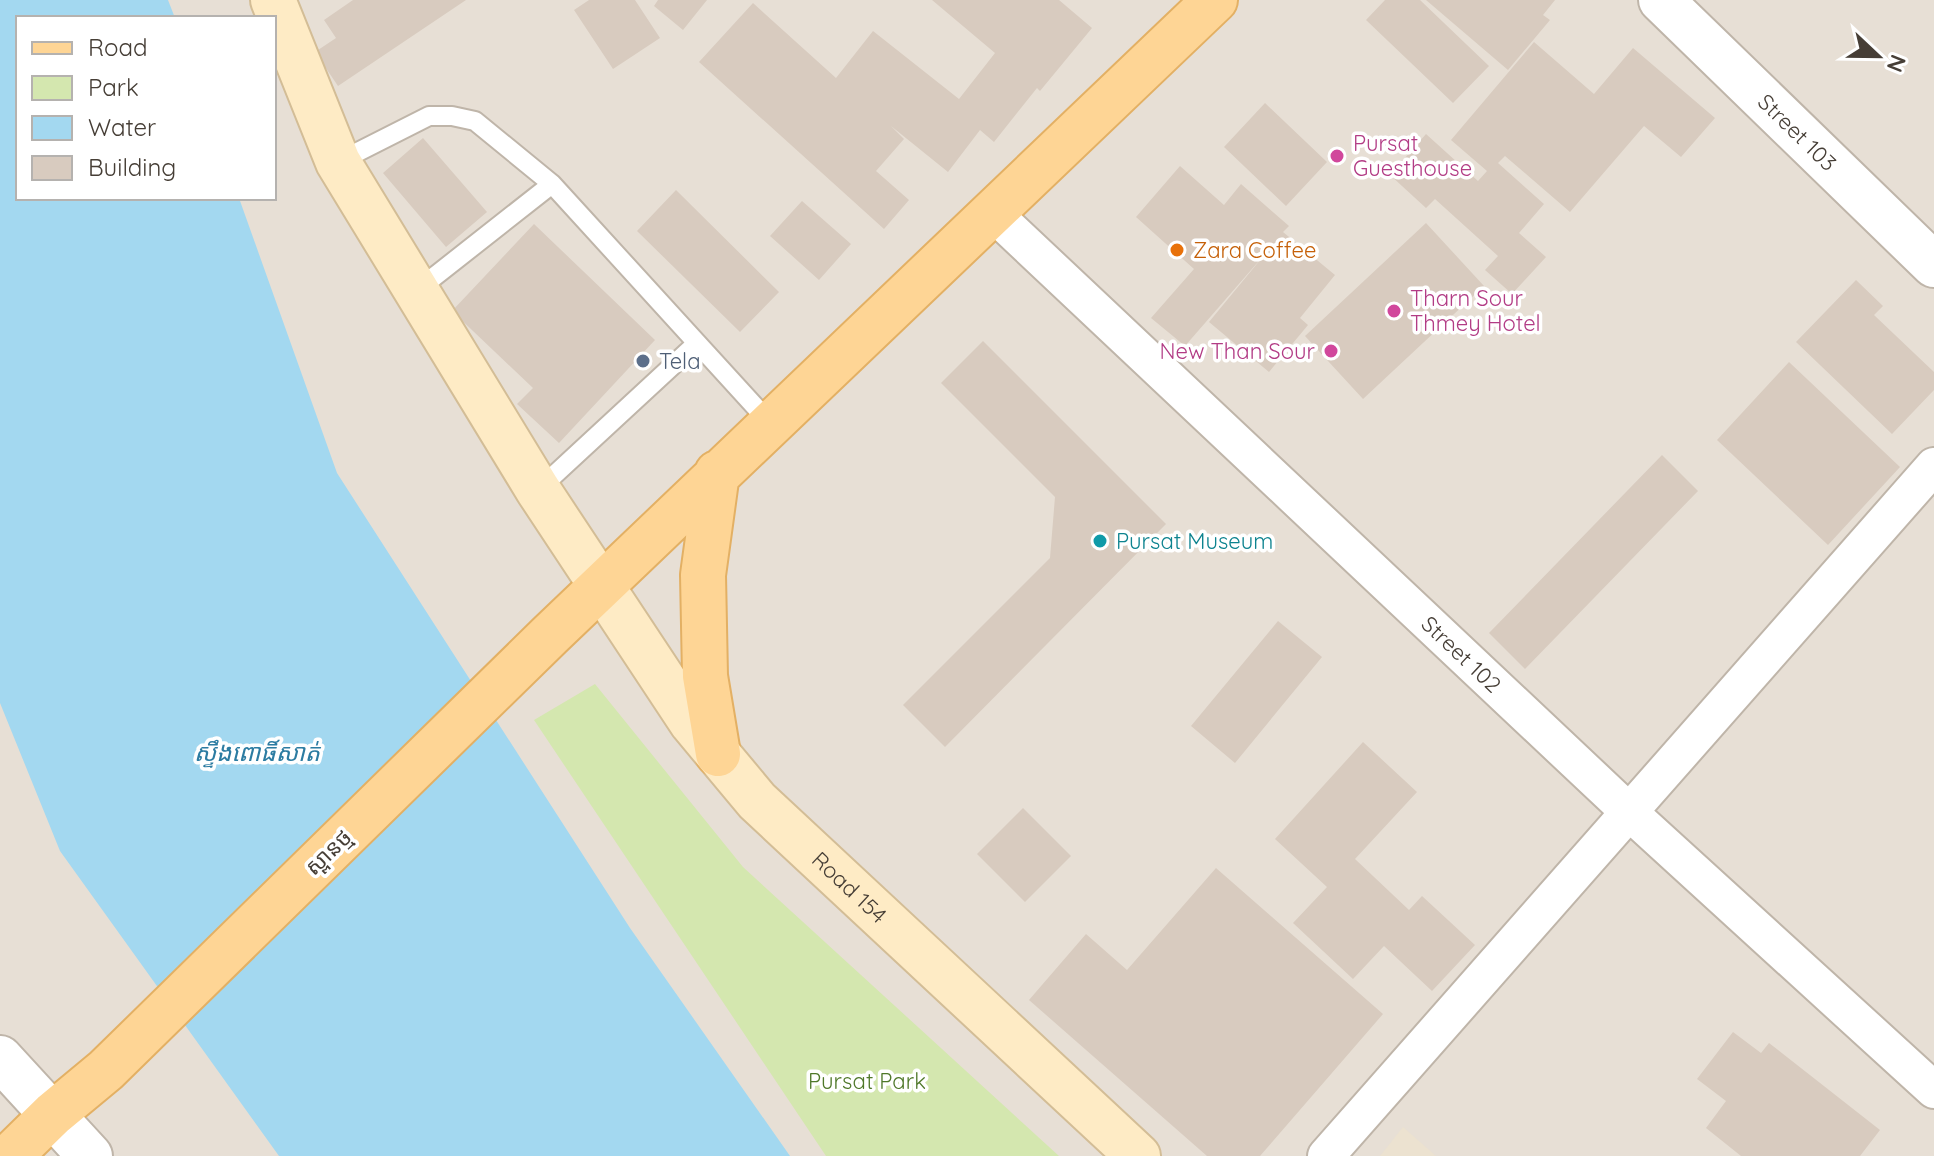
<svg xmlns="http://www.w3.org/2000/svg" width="1934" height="1156" font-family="Quicksand,'Noto Sans Khmer',sans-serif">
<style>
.residential{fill:#e7dfd5;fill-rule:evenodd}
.education{fill:#ece2d0}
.green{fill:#d4e7af}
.water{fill:#a3d8f0}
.building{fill:#d8cbbf}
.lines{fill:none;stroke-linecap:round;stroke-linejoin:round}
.service-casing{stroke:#bfb5a9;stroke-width:22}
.minor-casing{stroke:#bfb5a9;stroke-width:40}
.tertiary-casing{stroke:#bfb5a9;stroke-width:48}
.secondary-casing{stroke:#d3bd96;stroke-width:48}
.primary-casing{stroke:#e3b064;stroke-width:48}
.service{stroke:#fff;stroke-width:18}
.minor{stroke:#fff;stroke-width:36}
.tertiary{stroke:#fff;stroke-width:44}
.secondary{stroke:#feebc5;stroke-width:44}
.primary{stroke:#fed595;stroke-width:44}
.hotel-dot{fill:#d1479c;stroke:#fff;stroke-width:3}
.food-dot{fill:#e8710a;stroke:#fff;stroke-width:3}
.service-dot{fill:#5c6f8a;stroke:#fff;stroke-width:3}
.culture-dot{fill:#0f9aa8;stroke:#fff;stroke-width:3}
.labels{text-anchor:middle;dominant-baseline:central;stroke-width:7;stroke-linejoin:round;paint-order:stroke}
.street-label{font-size:22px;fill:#463e36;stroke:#fff}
.hotel-label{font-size:22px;fill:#b23c85;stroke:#fff;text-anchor:start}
.food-label{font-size:22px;fill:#c56008;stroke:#fff;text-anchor:start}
.service-label{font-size:22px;fill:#4e5e75;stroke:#fff;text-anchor:start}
.culture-label{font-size:22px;fill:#0d838f;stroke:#fff;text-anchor:start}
.park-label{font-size:22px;fill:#4f7829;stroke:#fff}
.water-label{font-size:24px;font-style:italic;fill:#2c7ca2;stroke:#fff}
</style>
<rect width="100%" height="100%" fill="#f3eee6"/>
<!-- residential -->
<path class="residential" d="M 0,0 L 1934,0 L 1934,1156 L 0,1156 ZM 18,18 L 274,18 L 274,198 L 18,198 Z"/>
<!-- education -->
<path class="education" d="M 1403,1127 L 1436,1156 L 1380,1156 Z"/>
<!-- green -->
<path class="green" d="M 595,684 L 743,867 L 1059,1156 L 826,1156 L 534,720 Z"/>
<!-- water -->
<path class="water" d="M 0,0 L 168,0 L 175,18 L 18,18 L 18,198 L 239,198 L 337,473 L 630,928 L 790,1156 L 279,1156 L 60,851 L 0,703 Z"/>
<!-- building -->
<path class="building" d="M 353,0 L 466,0 L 338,86 L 315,52 L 336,38 L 324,20 Z
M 589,0 L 635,0 L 660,38 L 613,69 L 574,10 Z
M 658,0 L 707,0 L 683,30 L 654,6 Z
M 932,0 L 1059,0 L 1092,28 L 1040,91 L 1037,88 L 994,142 L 980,130 L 948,172 L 891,126 L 904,139 L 876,171 L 909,200 L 884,229 L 699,62 L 753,3 L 836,78 L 873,31 L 959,99 L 995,53 Z
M 1385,0 L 1420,0 L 1489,66 L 1453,103 L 1366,20 Z
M 1426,0 L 1555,0 L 1543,15 L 1550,20 L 1508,70 Z
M 1534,42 L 1594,94 L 1633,48 L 1715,118 L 1681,157 L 1644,126 L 1570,212 L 1505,156 L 1498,163 L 1544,204 L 1519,233 L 1546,257 L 1512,294 L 1485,270 L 1498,256 L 1435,199 L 1426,208 L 1390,175 L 1426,134 L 1478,181 L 1487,171 L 1451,140 Z
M 1265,103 L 1327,162 L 1286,206 L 1224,147 Z
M 423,138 L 487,212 L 446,247 L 383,173 Z
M 1180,166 L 1224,205 L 1241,184 L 1289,226 L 1283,232 L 1335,275 L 1300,318 L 1308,325 L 1269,372 L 1209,322 L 1265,254 L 1185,346 L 1151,318 L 1194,269 L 1136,217 Z
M 676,190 L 779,292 L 740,332 L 637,231 Z
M 802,201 L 851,244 L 819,280 L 770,236 Z
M 1426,223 L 1484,286 L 1363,399 L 1305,336 Z
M 534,224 L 655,340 L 559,443 L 517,404 L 533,388 L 452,311 Z
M 1856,280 L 1883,306 L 1874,315 L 1934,372 L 1934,390 L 1892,434 L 1796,342 Z
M 983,341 L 1166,524 L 945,747 L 903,705 L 1050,558 L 1055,497 L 941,383 Z
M 1789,362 L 1900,467 L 1828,545 L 1717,440 Z
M 1662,455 L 1698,491 L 1525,669 L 1489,633 Z
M 1278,621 L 1322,657 L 1235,763 L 1191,726 Z
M 1363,742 L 1417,792 L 1355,859 L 1409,910 L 1422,896 L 1475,945 L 1432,991 L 1384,946 L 1353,979 L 1293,923 L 1327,887 L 1275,839 Z
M 1023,808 L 1071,856 L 1025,902 L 977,854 Z
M 1216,868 L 1383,1014 L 1260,1156 L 1207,1156 L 1029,1000 L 1086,934 L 1127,970 Z
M 1733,1032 L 1761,1053 L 1769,1043 L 1880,1130 L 1860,1156 L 1741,1156 L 1706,1128 L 1726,1101 L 1697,1079 Z"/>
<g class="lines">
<defs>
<path id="service" d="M 338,162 L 429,116 L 452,116 L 475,121 L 552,184 L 771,424
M 416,291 L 552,184
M 538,490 L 697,343"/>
<g id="minor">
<path id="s1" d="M 994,214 L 1628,811 L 1934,1090"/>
<path d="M 1326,1156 L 1934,466"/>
</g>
<g id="tertiary">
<path id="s2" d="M 1661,0 L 1934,265"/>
<path d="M 0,1058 L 90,1156"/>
</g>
<g id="secondary">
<path id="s3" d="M 273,0 L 338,162 L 538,490 L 692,723 L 757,801 L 1138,1156"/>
</g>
<path id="primary" d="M 717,473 L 703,575 L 705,676 L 718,754
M 10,1156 L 53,1114 L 106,1070 L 550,635 L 1215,0"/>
</defs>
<!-- service casing -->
<use href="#service" class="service-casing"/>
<!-- minor casing -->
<use href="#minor" class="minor-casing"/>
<!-- tertiary casing -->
<use href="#tertiary" class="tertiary-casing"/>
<!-- secondary casing -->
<use href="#secondary" class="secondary-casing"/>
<!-- primary casing -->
<use href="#primary" class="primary-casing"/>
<!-- service -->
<use href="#service" class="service"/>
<!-- minor -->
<use href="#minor" class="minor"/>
<!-- tertiary -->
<use href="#tertiary" class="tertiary"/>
<!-- secondary -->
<use href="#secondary" class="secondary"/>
<!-- primary -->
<use href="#primary" class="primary"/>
</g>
<!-- markers -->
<g class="hotel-dot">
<circle cx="1337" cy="156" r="8"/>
<circle cx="1394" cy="311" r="8"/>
<circle cx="1331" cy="351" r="8"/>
</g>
<circle class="food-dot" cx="1177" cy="250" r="8"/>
<circle class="service-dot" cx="643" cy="361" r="8"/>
<circle class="culture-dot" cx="1100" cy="541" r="8"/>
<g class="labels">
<!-- street labels -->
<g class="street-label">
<text stroke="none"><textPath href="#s2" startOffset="190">Street 103</textPath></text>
<text stroke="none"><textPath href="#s1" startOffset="642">Street 102</textPath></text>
<text transform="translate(328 852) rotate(-44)">ស្ពានថ្ម</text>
<text stroke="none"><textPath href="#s3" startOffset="1066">Road 154</textPath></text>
</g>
<!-- hotel labels -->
<g class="hotel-label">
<text x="1353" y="143">Pursat<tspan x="1353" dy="25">Guesthouse</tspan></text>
<text x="1410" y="298">Tharn Sour<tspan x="1410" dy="25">Thmey Hotel</tspan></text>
<text x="1315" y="351" text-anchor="end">New Than Sour</text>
</g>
<!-- food labels -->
<g class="food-label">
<text x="1193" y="250">Zara Coffee</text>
</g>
<!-- service labels -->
<g class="service-label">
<text x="659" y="361">Tela</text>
</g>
<!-- culture labels -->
<g class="culture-label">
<text x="1116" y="541">Pursat Museum</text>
</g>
<!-- park labels -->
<g class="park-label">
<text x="867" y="1081">Pursat Park</text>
</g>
<!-- water labels -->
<g class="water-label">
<text x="257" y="752">ស្ទឹងពោធិ៍សាត់</text>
</g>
</g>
<!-- legend -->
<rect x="16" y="16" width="260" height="184" fill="#ffffff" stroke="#b5b2af" stroke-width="2"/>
<rect x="32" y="42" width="40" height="12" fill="#fed595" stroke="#b5b2af" stroke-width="2"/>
<text x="88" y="56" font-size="24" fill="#463e36">Road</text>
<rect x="32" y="76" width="40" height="24" fill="#d4e7af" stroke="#b5b2af" stroke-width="2"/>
<text x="88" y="96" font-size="24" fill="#463e36">Park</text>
<rect x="32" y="116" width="40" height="24" fill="#a3d8f0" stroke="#b5b2af" stroke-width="2"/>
<text x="88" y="136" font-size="24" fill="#463e36">Water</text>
<rect x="32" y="156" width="40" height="24" fill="#d8cbbf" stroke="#b5b2af" stroke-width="2"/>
<text x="88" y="176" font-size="24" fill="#463e36">Building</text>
<!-- north arrow -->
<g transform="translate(1878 56) rotate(112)" stroke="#ffffff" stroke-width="6" paint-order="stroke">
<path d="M0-6L14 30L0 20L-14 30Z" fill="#463e36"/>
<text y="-12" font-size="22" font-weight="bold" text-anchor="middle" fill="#463e36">N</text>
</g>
</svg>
